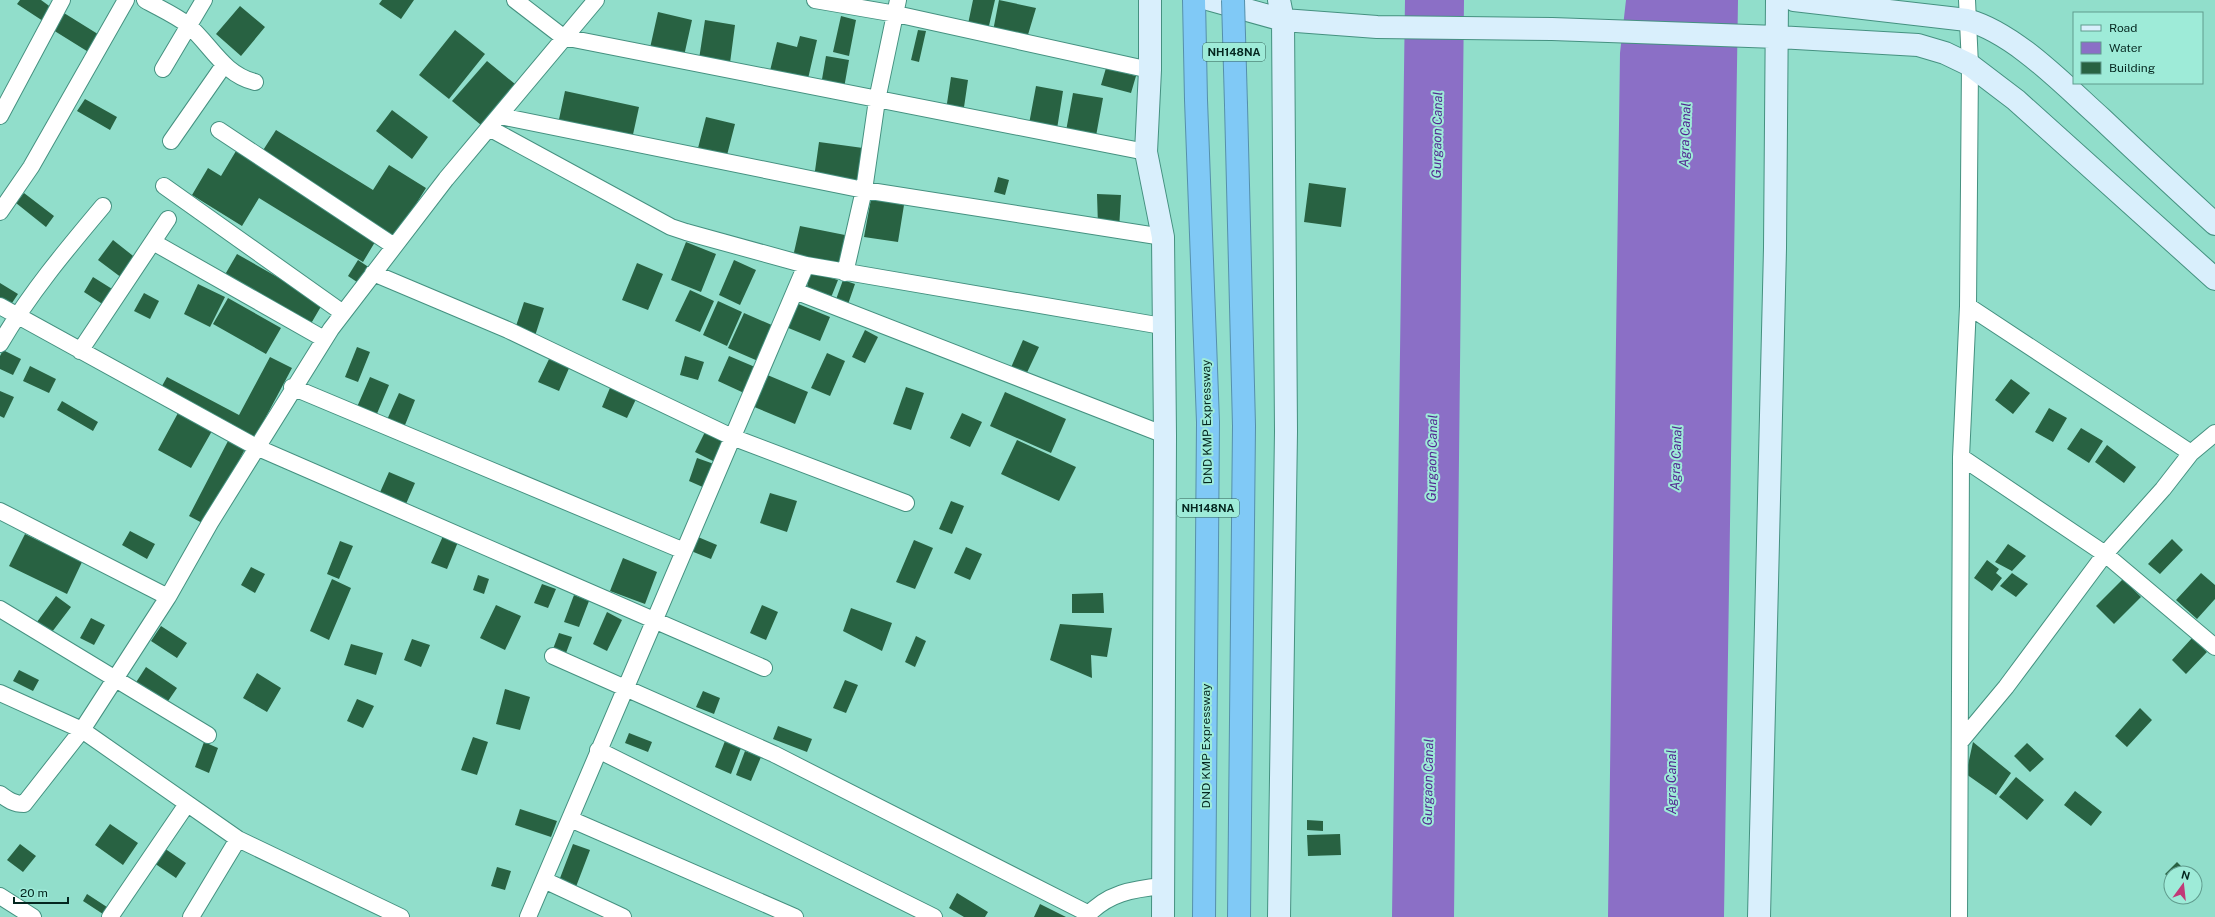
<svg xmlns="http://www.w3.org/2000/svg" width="2215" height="917" viewBox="0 0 2215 917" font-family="'Public Sans',sans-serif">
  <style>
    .water { fill: #8b6fc6 }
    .building { fill: #286242 }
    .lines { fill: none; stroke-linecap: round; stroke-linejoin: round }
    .street-casing { stroke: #459180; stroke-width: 18 }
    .secondary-casing { stroke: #459180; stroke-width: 24 }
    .highway-casing { stroke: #5590ab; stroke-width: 24 }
    .street { stroke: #fff; stroke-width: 16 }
    .secondary { stroke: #d9effc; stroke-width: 22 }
    .highway { stroke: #80c9f6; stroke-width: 22 }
    .highway-bridge-casing { stroke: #5590ab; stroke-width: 24; stroke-linecap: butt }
    .highway-bridge { stroke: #80c9f6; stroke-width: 22 }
    .labels { text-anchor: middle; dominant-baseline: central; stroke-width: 4; stroke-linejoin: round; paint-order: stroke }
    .shield { fill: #9eebd8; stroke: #326156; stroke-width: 1 }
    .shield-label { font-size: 11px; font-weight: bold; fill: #04261f }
    .street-label { font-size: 12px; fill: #04261f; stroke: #9eebd8 }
    .water-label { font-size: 13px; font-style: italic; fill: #522890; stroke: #9eebd8 }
  </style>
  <rect width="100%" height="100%" fill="#91decb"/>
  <path class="water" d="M1405 0H1464L1454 917H1392Z
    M1626 0H1738L1724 917H1608L1620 53Z"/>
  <path class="building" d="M20 0H41L52 8 43 21 17 4Z
    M382 0H414L401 19 379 4Z
    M973 0H995L988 30 968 24Z
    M999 0 1036 8 1027 38 993 31Z
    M240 6 265 27 241 56 216 34Z
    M658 12 692 20 684 56 650 48Z
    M64 13 101 36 90 53 53 30Z
    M841 16 856 20 849 56 833 52Z
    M705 20 735 25 730 63 699 59Z
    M455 30 485 54 449 99 419 75Z
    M918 30 926 31 919 62 911 60Z
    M800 36 817 40 807 83 769 75 777 42 797 47Z
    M826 56 849 60 844 88 821 85Z
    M487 61 515 84 481 125 452 101Z
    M1106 68 1136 76 1131 93 1101 85Z
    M951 77 968 80 963 114 946 110Z
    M1036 86 1063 91 1057 129 1029 124Z
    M565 91 639 107 632 139 558 124Z
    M1073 93 1103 98 1096 136 1066 131Z
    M85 99 117 117 110 130 77 111Z
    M392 110 428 137 412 159 376 131Z
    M706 117 735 124 726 159 697 152Z
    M276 130 373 190 389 165 426 188 395 238 260 155Z
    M819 142 863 148 858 183 814 178Z
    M236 151 378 237 363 262 259 198 242 226 192 195 208 168 221 176Z
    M998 177 1009 180 1005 195 994 192Z
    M1309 183 1346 188 1341 227 1304 222Z
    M24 193 54 216 46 227 16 203Z
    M1097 194 1121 195 1119 230 1098 226Z
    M871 199 904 205 898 242 864 237Z
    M800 226 845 235 838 270 792 261Z
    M113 240 137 259 122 278 98 260Z
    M686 242 716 254 701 292 671 280Z
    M237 254 323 303 309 327 223 278Z
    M358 260 373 270 363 286 348 276Z
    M734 260 756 270 740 305 719 295Z
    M637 263 663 274 648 310 622 300Z
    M810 272 838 280 830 300 806 292Z
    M93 277 117 292 107 307 84 292Z
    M843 280 855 284 846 310 834 305Z
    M0 283 18 294 10 306 0 300Z
    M198 284 225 297 210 327 184 314Z
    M690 290 714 301 700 332 675 321Z
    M144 293 159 301 150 319 134 311Z
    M228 298 281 328 266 354 213 324Z
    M718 301 742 312 727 346 703 335Z
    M524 302 544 308 534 339 514 332Z
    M796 303 830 317 820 341 786 327Z
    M744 313 774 326 758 361 728 348Z
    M865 330 878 337 865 363 852 357Z
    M1023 340 1039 347 1024 379 1009 372Z
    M357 347 370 352 358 382 345 377Z
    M3 350 21 359 13 375 0 369V356Z
    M827 353 845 361 830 396 811 388Z
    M685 356 704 362 698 380 680 375Z
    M729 356 755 367 744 393 718 381Z
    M270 357 292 368 252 443 158 393 167 377 239 415Z
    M550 357 570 366 559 391 538 382Z
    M30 366 56 379 49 393 23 381Z
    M765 374 808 392 795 424 752 406Z
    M370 377 389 385 376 416 357 407Z
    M2011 379 2030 393 2013 414 1995 400Z
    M612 383 638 395 627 418 602 407Z
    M906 387 924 393 911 430 893 424Z
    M0 391 14 397 4 418 0 416Z
    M1005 392 1066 419 1051 453 990 426Z
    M399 393 415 400 403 430 386 422Z
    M62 401 98 422 93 431 57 410Z
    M2049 408 2067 418 2053 442 2035 432Z
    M178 413 212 431 191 468 158 450Z
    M962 413 982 422 970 447 950 438Z
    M707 428 727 438 715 462 695 452Z
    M2081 428 2103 441 2089 463 2067 449Z
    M1017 440 1076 467 1059 501 1001 474Z
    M228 441 245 449 206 525 189 516Z
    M2107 445 2136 467 2124 483 2095 462Z
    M697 458 714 464 705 488 689 481Z
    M389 472 415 483 403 511 377 499Z
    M770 493 797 501 787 532 760 523Z
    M951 501 964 506 952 534 939 529Z
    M130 531 155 544 147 559 122 545Z
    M25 534 82 562 67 594 9 566Z
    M443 536 458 542 447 569 431 563Z
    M698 537 717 545 711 559 691 551Z
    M2172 539 2183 550 2160 574 2148 564Z
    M914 540 933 548 915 589 896 582Z
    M340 541 353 546 339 579 327 574Z
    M2008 544 2026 556 2012 571 1995 562Z
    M966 547 982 554 970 580 954 573Z
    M623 558 657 572 645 604 610 591Z
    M1987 560 1999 569 1996 573 2002 578 1992 591 1974 578Z
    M251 567 265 574 255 593 241 585Z
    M2012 573 2028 584 2016 597 2000 586Z
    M2201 573 2215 585V599L2197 619 2176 600Z
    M478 575 489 579 484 594 473 590Z
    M332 579 351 588 329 640 310 631Z
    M2123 579 2141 597 2114 624 2096 606Z
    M542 584 556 589 548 608 534 603Z
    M1103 593 1104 613H1072V594Z
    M574 595 589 601 579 627 564 622Z
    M56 596 71 607 52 632 37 622Z
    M496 605 521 616 505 650 480 638Z
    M762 605 778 612 766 640 750 633Z
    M851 608 892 623 882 651 843 631Z
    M607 612 622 620 607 651 593 644Z
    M91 618 105 625 94 645 80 638Z
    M1060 624 1112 628 1107 657 1091 655 1092 678 1050 660Z
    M161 626 187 643 177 658 151 641Z
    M559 633 572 637 566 653 553 649Z
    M916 636 926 641 915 667 905 662Z
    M2192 638 2207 652 2186 674 2172 660Z
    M412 639 430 645 421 667 404 660Z
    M351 644 383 653 376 675 344 665Z
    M146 667 177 688 164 707 133 687Z
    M19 670 39 680 33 691 13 681Z
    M257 673 281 688 267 712 243 698Z
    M845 680 858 685 846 713 833 708Z
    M505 689 530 697 520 730 496 724Z
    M703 691 720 698 714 714 696 707Z
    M357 699 374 706 363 728 347 721Z
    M2140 708 2152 720 2127 747 2115 736Z
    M778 726 812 739 807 752 773 739Z
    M629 733 652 742 648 752 625 743Z
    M473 737 488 742 477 775 461 770Z
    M725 741 741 748 731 774 715 767Z
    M204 742 218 748 209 773 195 767Z
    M1973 742 2011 773 1996 795 1966 774Z
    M2027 743 2044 759 2030 772 2014 756Z
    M745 751 761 757 751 781 736 775Z
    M2016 777 2044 800 2027 820 1999 797Z
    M2075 791 2102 812 2091 826 2064 805Z
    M520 809 557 821 551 837 515 825Z
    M1307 820 1323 821V831L1307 830Z
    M110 824 138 843 123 865 95 845Z
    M1340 834 1341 855 1308 856 1307 835Z
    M20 844 36 856 23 872 7 860Z
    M573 844 590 850 574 892 557 886Z
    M164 848 186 863 176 878 154 863Z
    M2177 862 2188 873H2171V880L2165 874Z
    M497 867 511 871 505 890 491 886Z
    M957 893 988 912 985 917H964L949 908Z
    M87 894 110 909 106 916 83 901Z
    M1040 904 1066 917H1034Z"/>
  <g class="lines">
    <defs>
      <path id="street" d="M145 0C159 8 175 15 188 25 211 45 223 74 255 82
        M515 0 563 37 1146 152
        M815 0 896 14 1150 70
        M163 69 204 0
        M0 116 62 0
        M500 116 864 190 1163 237
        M489 128 671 227 686 232 806 265 1162 326
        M219 130 394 246
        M171 141 224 65
        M164 186 343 313
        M0 212 31 167 126 0
        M153 242 324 339
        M373 273 508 330 732 437 906 503
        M845 273 864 190 877 100 898 0
        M795 291 1165 435
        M0 306 256 447 764 668
        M1968 306 2191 453
        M0 344C29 294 66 250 103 206
        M80 351 168 219
        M292 387 684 551
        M1961 457 2105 554 2215 647
        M0 511 168 597
        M0 609 208 735
        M553 656 774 754 1089 914
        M0 693 82 730 238 839 401 917
        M1961 741 2006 687 2105 554 2163 489 2191 453 2215 433
        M598 750 934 917
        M0 794C8 800 14 804 24 804L82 730 168 597 210 523 331 329 446 179 596 0
        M570 819 795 917
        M544 880 623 917
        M0 896 33 917
        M110 917 187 804
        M191 917 238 839
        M528 917 806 265
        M1086 917C1107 893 1133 889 1163 886
        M1959 917 1961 457 1968 306 1970 65 1967 0"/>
      <path id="secondary" d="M1150 0V70L1146 152 1163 237 1165 435 1163 917
        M1211 0 1283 20 1377 27 1552 29 1777 37 1918 45 1945 53 1970 65 2016 100 2215 279
        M1279 0 1283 20 1286 431 1279 917
        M1794 0 1967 20C2015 33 2064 85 2101 118 2139 154 2177 189 2215 224
        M1759 917 1775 248 1777 0"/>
      <path id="highway" d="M1194 0 1196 100 1208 422 1204 917
        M1236 105 1244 426 1239 917"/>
    </defs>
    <use href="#street" class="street-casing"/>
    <use href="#secondary" class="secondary-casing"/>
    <use href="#highway" class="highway-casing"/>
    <use href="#street" class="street"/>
    <use href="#secondary" class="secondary"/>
    <use href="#highway" class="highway"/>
    <defs>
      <path id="highway-bridge" d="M1233 0 1236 105"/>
    </defs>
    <use href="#highway-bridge" class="highway-bridge-casing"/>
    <use href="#highway-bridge" class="highway-bridge"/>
  </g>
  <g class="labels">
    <g class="shield">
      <rect x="1203" y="43" width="62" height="18" rx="3"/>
      <rect x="1177" y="499" width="62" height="18" rx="3"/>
    </g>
    <g class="shield-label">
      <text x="1234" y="52">NH148NA</text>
      <text x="1208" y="508">NH148NA</text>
    </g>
    <g class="street-label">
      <text transform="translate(1207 422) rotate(-91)">DND KMP Expressway</text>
      <text transform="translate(1206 746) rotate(-90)">DND KMP Expressway</text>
    </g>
    <g class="water-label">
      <text transform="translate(1437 135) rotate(-89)">Gurgaon Canal</text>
      <text transform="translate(1685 135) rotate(-88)">Agra Canal</text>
      <text transform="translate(1432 458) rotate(-89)">Gurgaon Canal</text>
      <text transform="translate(1676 458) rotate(-88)">Agra Canal</text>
      <text transform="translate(1428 782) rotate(-89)">Gurgaon Canal</text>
      <text transform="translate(1671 782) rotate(-90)">Agra Canal</text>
    </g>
  </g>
  <rect x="2073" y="12" width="130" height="72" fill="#9eebd8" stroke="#609c8e"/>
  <rect x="2081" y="25" width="20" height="6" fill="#d9effc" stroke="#609c8e"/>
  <text x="2109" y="32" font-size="12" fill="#04261f">Road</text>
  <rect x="2081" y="42" width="20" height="12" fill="#8b6fc6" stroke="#609c8e"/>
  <text x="2109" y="52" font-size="12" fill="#04261f">Water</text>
  <rect x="2081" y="62" width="20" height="12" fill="#286242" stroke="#609c8e"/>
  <text x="2109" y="72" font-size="12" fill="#04261f">Building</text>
  <g transform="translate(2183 885) rotate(15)"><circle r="19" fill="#9eebd8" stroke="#609c8e"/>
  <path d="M0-3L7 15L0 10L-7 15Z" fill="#c13977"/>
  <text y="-6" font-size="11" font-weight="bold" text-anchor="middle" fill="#04261f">N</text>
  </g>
  <path d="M14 897v6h54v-6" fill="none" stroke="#04261f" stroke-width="2"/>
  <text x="20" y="897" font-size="12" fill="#04261f" stroke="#9eebd8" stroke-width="3" paint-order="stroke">20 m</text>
</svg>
